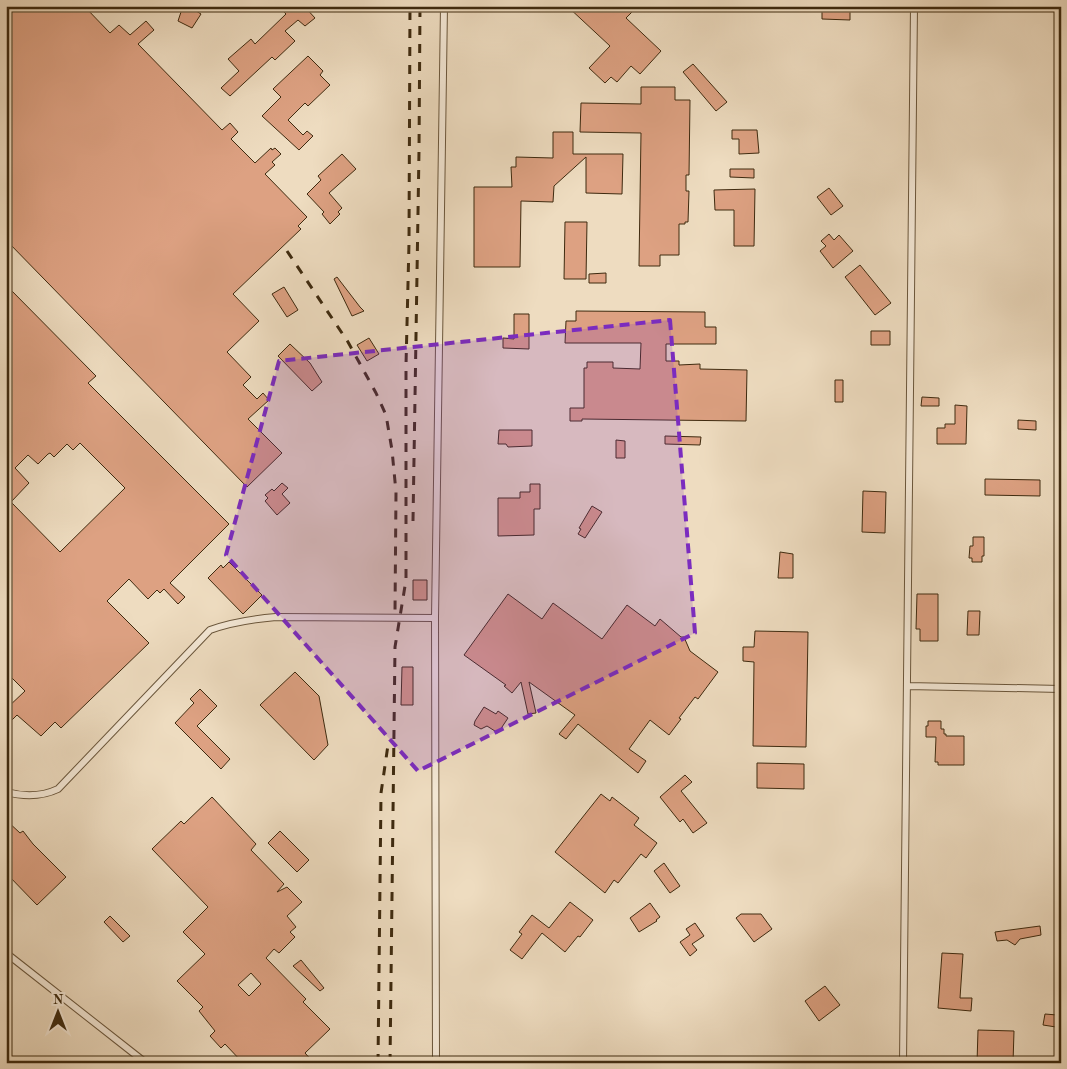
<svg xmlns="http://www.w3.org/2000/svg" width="1067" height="1069" viewBox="0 0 1067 1069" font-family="'Old Standard TT',serif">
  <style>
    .building { fill: #dda182; stroke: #3e2a0f; fill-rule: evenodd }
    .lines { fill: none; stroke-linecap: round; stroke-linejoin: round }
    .lane-casing { stroke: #6a563b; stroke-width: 8 }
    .lane { stroke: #f4e8d6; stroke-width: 6 }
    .rail { stroke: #3e2a0f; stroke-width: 3; stroke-dasharray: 9 9; stroke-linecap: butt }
    .marked { fill: #7b2cbf; fill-opacity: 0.2; stroke: #7b2cbf; stroke-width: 4; stroke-dasharray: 10 6; stroke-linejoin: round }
  </style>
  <rect width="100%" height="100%" fill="#eedcc0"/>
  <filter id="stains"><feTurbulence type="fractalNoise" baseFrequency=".004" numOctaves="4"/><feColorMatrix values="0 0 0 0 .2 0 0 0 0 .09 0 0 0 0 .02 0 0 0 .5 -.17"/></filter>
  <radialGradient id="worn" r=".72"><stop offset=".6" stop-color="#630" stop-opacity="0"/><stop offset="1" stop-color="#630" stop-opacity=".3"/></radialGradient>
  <path class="building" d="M6 6H84L110 33 119 25 130 35 146 21 154 30 138 44 222 130 230 123 238 132 231 139 255 163 271 148 272 150 275 148 281 154 272 162 275 165 265 174 307 217 298 226 301 229 233 294 259 321 227 352 251 377 243 385 257 399 263 393 269 400 248 419 282 453 247 487 6 240Z
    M183 6H194L193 9 201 14 192 28 178 21Z
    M290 6H304L315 18 305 26 298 20 285 31 295 41 275 60 272 57 230 96 221 88 239 71 228 59 251 39 255 44 286 14 284 12Z
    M567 6H638L626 18 661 51 640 74 631 66 617 82 611 77 605 83 589 68 610 46Z
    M822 11H850V20L822 19Z
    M308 56 323 71 320 75 330 85 308 106 305 103 288 120 303 135 307 131 313 136 299 150 262 116 281 97 273 89Z
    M693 64 727 102 716 111 683 72Z
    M641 87H675V100H690L689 175H686V191H689L688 222H685V224H679V255H660V266H639L641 133 580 132 581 103 641 104Z
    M732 130H757L759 153 739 154V139H732Z
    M553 132H573V154H623L622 194 586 193V157L554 186 553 202 521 201 520 267H474V187H512L511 167H516V157L553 158Z
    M342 154 356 169 329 193 342 208 338 212 340 214 330 224 322 214 324 212 307 194 321 180 318 176Z
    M730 169H754V178L730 177Z
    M829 188 843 206 831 215 817 197Z
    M755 189 754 246H734V210H715L714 190Z
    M565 222H587L586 279H564Z
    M829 234 834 240 839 235 853 251 833 268 820 251 826 246 821 241Z
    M860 265 891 303 875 315 845 277Z
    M606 273V283H589V274Z
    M337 277 360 307 364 311 352 316 334 279Z
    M6 285 96 376 88 383 229 524 170 583 185 597 178 604 164 589 160 593 157 590 148 599 129 579 107 601 149 643 61 728 55 722 41 736 17 715 6 726V709L25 691 12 678 6 684ZM80 443 125 488 60 552 11 502 29 483 15 468 28 455 38 464 48 454 50 453 54 457 67 444 73 450Z
    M284 287 298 310 287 317 272 294Z
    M576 311 705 312V327H716V344H666V361H679V365L700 364V369L747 370 746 421 582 419V421H570V408H584V368H587V362H613V368L640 369 641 343H565L566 321H576Z
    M514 314H529V349L503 348V338L514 339Z
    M871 331H890V345H871Z
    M369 338 379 354 367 361 357 345Z
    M290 344 310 363 322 382 312 391 278 356Z
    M835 380H843V402H835Z
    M922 397 939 398V406H921Z
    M955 405 967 406 966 444H937V428H945V424H955Z
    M1018 420 1036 421V430L1018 429Z
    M499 430H532V446L508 447 506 444H498Z
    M665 436 701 437 700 445 665 444Z
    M616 440 625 441V458H616Z
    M985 479 1040 480V496L985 495Z
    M282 483 288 488 282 494 290 503 277 515 265 501 268 498 265 495 272 489 274 491Z
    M530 484H540V509H534V535L498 536V498H520V492H530Z
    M863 491 886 492 885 533 862 532Z
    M592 506 602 512 585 538 578 534 581 529 579 528Z
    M973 537H984V556H982V562H972V558H969L970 546H973Z
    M780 552 793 554V578H778Z
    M229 562 262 595 243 614 208 578 221 565 223 568Z
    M413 580H427V600H413Z
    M508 594 542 619 553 603 602 639 627 605 655 626 660 619 681 637H684L690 651 718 672 698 699 695 697 679 718 681 719 669 735 650 720 629 749 646 761 638 773 578 724 566 739 559 734 575 715 529 682 536 713 528 714 521 682 512 693 504 686 506 685 464 655Z
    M917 594H938V641H920V629H916Z
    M968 611H980L979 635H967Z
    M755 631 808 632 806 747 753 746 754 662 743 661V647H754Z
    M402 667H413V705H401Z
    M295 672 319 696 328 745 314 760 260 705Z
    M200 689 217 706 197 726 230 759 221 769 175 723 194 703 190 699Z
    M484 707 496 714 498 711 508 718 498 733 487 726 481 729 474 725 475 721Z
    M928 721H941V729H944V734H946V736H964V765H938V762H935L936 737H926V726H928Z
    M757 763 804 764V789L757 788Z
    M685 775 692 782 681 791 707 823 693 833 683 819 680 822 660 797Z
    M601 794 610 801 612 797 639 818 634 825 657 843 646 858 641 854 618 883 614 880 605 893 555 852Z
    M212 797 256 844 251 850 284 884 277 892 287 887 302 902 287 916 296 927 290 932 295 937 279 953 274 949 266 958 306 999 303 1002 330 1029 305 1053 314 1063H243L225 1044 221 1048 210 1036 215 1031 199 1011 203 1007 177 981 205 954 183 932 208 907 152 849 181 821 184 824ZM251 973 261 984 249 996 238 985Z
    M6 820 20 833 23 831 33 844 66 877 37 905 6 873V848L12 843 6 836Z
    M280 831 309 860 297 872 268 843Z
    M664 863 680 886 670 893 654 871Z
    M570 902 593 920 580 937 578 936 565 952 542 933 522 959 510 950 522 934 519 932 532 915 549 928Z
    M650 903 660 917 656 920 657 921 639 932 630 918Z
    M741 914H761L772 929 754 942 736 918Z
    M110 916 130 936 123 942 104 922Z
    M695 923 704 936 692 944 697 950 690 956 680 942 690 935 686 929Z
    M1040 926 1041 935 1020 939 1015 945 1007 940 997 941 995 932Z
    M942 953 963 954 960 998H972L971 1011 938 1008Z
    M301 960 324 988 320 991 293 966Z
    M825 986 840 1005 819 1021 805 1001Z
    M1045 1014 1057 1015 1056 1027 1043 1025Z
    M978 1030 1014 1031 1013 1063H977Z"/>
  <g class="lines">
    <defs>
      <path id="lane" d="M907 686 1061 689
        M6 792C25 797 41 797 58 789L210 630C232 622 253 619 276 617L435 618
        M6 953 146 1063
        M436 1063 435 618 444 6
        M903 1063 914 6"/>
    </defs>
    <use href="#lane" class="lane-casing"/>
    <use href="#lane" class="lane"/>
    <path class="rail" d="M287 251 348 342 376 393 386 415 392 450 396 492 395 612
      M413 521 419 151 420 6
      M378 1063 381 793 388 745
      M390 1063 395 647 406 580V365L409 243 410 6"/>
  </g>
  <path class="marked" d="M670 320 695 633 418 771 226 555 279 361Z"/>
  <rect width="1067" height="1069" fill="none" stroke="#eedcc0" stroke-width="25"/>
  <rect x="8" y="8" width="1052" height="1054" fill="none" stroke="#3e2a0f" stroke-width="2.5"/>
  <rect x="12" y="12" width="1042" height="1044" fill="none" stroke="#3e2a0f"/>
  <g transform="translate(58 1012)" stroke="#f4e8d6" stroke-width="4" paint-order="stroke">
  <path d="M0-4L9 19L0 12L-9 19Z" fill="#3e2a0f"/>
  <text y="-8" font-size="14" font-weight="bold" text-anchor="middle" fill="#3e2a0f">N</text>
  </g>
  <rect width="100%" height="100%" filter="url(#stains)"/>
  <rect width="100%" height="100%" fill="url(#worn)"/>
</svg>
